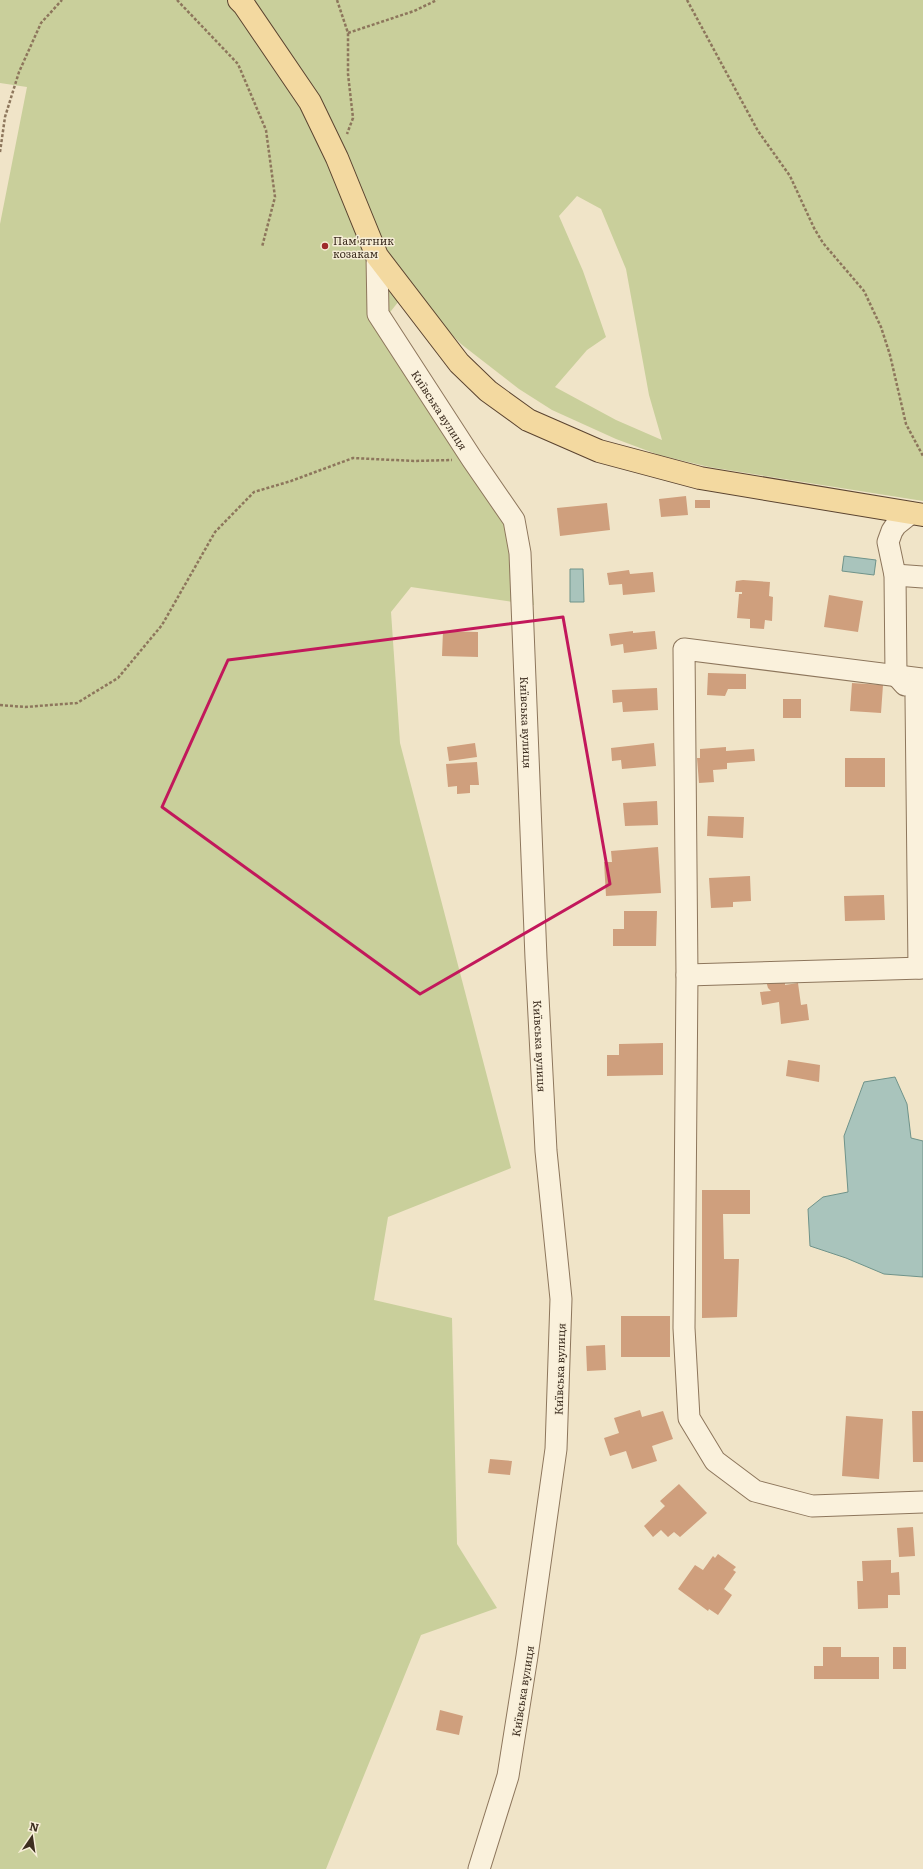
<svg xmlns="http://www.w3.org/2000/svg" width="923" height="1869" viewBox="0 0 923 1869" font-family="Literata,serif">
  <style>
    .green { fill: #c9cf9b; fill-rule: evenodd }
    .water { fill: #a9c4bc; stroke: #6f938a }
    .building { fill: #cf9f7d }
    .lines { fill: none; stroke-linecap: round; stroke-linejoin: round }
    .minor-casing { stroke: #8d765c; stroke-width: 23 }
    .major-casing { stroke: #5b4430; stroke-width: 24 }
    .path { stroke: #8d765c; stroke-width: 2.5; stroke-dasharray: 3 2; stroke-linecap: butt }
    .minor { stroke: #faf1dc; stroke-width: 21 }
    .major { stroke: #f3d9a0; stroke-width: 22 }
    .marked { fill: none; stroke: #c2185b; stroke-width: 3; stroke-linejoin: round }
    .poi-dot { fill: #9e2a2b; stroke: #f7eed8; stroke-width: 1.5 }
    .labels { text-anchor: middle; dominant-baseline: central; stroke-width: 3; stroke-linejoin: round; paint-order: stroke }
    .poi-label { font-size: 11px; fill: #3d2e20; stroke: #f7eed8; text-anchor: start }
    .street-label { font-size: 11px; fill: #3d2e20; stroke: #f7eed8 }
  </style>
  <rect width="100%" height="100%" fill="#f0e4c8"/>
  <path class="green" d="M0 0H923V501L709 467 659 455 616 439 552 410 519 389 461 344 428 310 406 292 380 325 529 543 534 605 411 587 391 612 400 743 511 1168 388 1217 374 1300 452 1318 457 1544 497 1608 421 1635 326 1869H0V224L27 87 0 83ZM577 196 601 209 626 269 649 395 662 440 616 420 555 387 587 350 606 337 583 271 559 216Z"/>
  <path class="water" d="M844 556 876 560 874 575 842 571Z
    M570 569H583L584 602H570Z
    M895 1077 907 1104 911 1138 923 1141V1277L884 1274 846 1258 810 1246 808 1209 823 1197 848 1192 844 1136 864 1082Z"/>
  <path class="building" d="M686 496 688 515 661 517 659 499Z
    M695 500H710V508H695Z
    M607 503 610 530 560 536 557 508Z
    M629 570 630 574 653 572 655 592 623 595 622 584 609 585 607 573Z
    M743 580 770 582 769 596 773 597 772 621 765 620 764 629 750 628V619L737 618 739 594H742V592H735L736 581Z
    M829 595 863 601 858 632 824 627Z
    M443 631 478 632V657L442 656Z
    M633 631V633L655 631 657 649 624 653 623 644 611 646 609 634Z
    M708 673 746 674V689H728L725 696 707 695Z
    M852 683 883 685 881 713 850 711Z
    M657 688 658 710 623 712 622 702 613 703 612 690Z
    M783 699H801V718H783Z
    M475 743 477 757 449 761 447 747Z
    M654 743 656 766 622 769 621 760 612 761 611 748Z
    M726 747V751L754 749 755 761 727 763V769L713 770 714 782 699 783 697 758H700V749Z
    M845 758H885V787H845Z
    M477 762 479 785H470V793L457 794V786L448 787 446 764Z
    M657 801 658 825 625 826 623 803Z
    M708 816 744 817 743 838 707 836Z
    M658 847 661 893 606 896 604 862H612L611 851Z
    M750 876 751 901 733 902V907L711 908 709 878Z
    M884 895 885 920 845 921 844 896Z
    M624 911H657L656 946H613V929H624Z
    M785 980V985L798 983 801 1005 807 1004 809 1020 781 1024 779 1002 762 1005 760 992 771 991 768 988 766 981Z
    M663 1043V1075L607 1076V1055H619V1044Z
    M788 1060 820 1065 819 1082 786 1076Z
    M702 1190H750V1214H723L724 1259H739L737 1317 702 1318Z
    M621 1316H670V1357H621Z
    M605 1345 606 1370 587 1371 586 1346Z
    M640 1410 642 1417 663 1411 673 1439 652 1446 657 1461 632 1469 626 1451 610 1456 604 1438 619 1433 614 1418Z
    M912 1411H923V1462H913Z
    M846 1416 883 1419 879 1479 842 1476Z
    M490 1459 512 1461 510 1475 488 1473Z
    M679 1484 707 1513 680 1537 674 1532 668 1537 661 1530 653 1537 644 1526 665 1506 660 1501Z
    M913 1527 915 1556 899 1557 897 1528Z
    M718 1554 736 1567 733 1570 736 1572 724 1589 732 1595 718 1615 709 1609 708 1611 678 1589 695 1565 703 1570 713 1556 715 1558Z
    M891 1560V1573L899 1572 900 1595H888V1608L858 1609 857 1581H863L862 1561Z
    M823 1647H841V1657H879V1679H814V1666H823Z
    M893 1647H906V1669H893Z
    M440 1710 463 1716 459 1735 436 1730Z"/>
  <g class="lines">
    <defs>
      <g id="minor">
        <path id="s1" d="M377 256 378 314 472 459 514 520 520 553 536 958 546 1151 561 1299 556 1449 527 1656 508 1776 479 1869"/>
        <path d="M895 575 923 577"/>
        <path d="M923 679 684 649 687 975 684 1328 689 1418 715 1461 755 1491 812 1506 923 1502"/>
        <path d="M905 685 896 675 895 575 888 542 892 531 896 525 911 513"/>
        <path d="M919 968 916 697 923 680"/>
        <path d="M687 975 923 968"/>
      </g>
      <path id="major" d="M239 0 244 5 310 102 337 158 377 256 459 363 488 391 528 420 599 451 700 478 923 515"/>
    </defs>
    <use href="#minor" class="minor-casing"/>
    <use href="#major" class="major-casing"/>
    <path class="path" d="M177 0 238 64 266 130 275 197 262 247
      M337 0 348 33V74L353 118 347 134
      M687 0 758 131 790 176 814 228 823 243 864 291 881 327 890 355 906 424 923 456
      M348 33 414 11 437 0
      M0 152 5 117 19 72 41 23 62 0
      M0 705 25 707 77 703 118 678 162 625 215 532 254 492 291 481 353 458 414 461 452 460"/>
    <use href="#minor" class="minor"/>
    <use href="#major" class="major"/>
  </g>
  <path class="marked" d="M563 617 610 884 420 994 162 807 228 660Z"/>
  <circle class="poi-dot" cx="325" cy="246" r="4"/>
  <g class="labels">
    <g class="poi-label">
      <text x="333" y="240">Пам'ятник<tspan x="333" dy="13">козакам</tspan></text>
    </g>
    <g class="street-label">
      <text stroke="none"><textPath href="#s1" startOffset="172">Київська вулиця</textPath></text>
      <text stroke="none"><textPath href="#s1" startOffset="508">Київська вулиця</textPath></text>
      <text stroke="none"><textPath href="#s1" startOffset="832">Київська вулиця</textPath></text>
      <text transform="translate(559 1369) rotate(-88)">Київська вулиця</text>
      <text transform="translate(522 1691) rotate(-81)">Київська вулиця</text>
    </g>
  </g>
  <g transform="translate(32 1837) rotate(13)" stroke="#f7eed8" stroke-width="3" paint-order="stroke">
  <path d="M0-3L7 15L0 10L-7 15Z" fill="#3d2e20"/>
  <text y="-6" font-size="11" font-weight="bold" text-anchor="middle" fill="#3d2e20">N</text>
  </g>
</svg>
